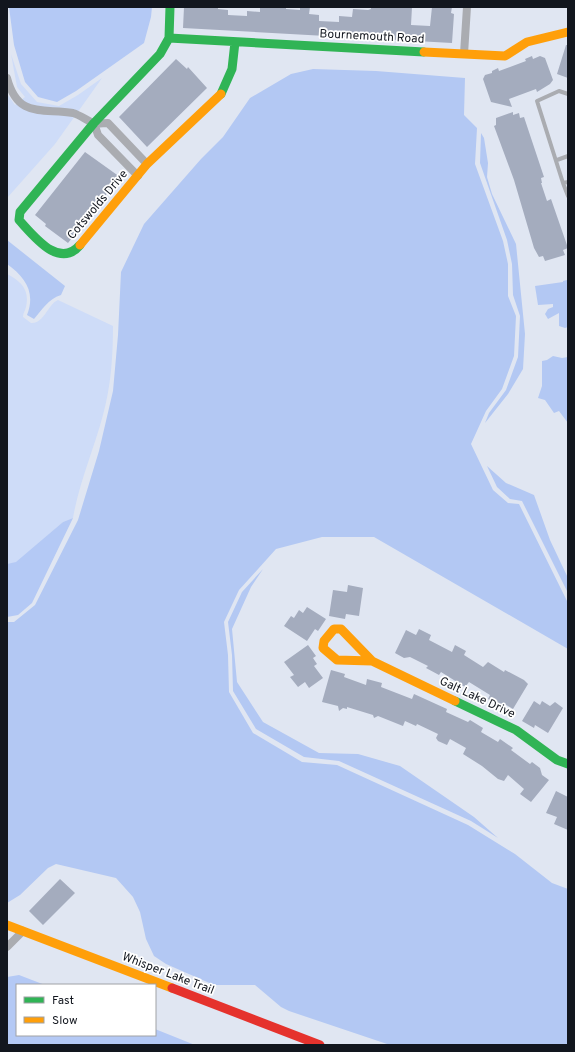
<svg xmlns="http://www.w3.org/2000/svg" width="575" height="1052" viewBox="0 0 575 1052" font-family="Overpass,sans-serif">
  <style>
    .green { fill: #cedcf8 }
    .forest { fill: #b4c9f5 }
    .water { fill: #b3c8f3 }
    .building { fill: #a4acbe }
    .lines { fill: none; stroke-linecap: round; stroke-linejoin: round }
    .lane { stroke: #aaacb1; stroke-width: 4 }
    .street { stroke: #aaacb1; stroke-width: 8 }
    .fast { stroke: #30b455; stroke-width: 9 }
    .slow { stroke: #ff9f0a; stroke-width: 9 }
    .jam { stroke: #e5322d; stroke-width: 9 }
    .labels { text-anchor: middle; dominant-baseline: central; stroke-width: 3.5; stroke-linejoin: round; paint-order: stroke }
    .street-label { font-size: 12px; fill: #12161e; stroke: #fff }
  </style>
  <rect width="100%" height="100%" fill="#e0e6f2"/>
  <path class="green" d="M11 54 21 84 37 102 59 106 78 95 102 78 55 144 7 198V94L15 105 25 97 17 87Z
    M7 274C21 281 30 290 26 307 25 311 23 313 23 317L31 323C44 324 48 304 58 300L113 326C113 356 111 386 103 415 94 449 79 483 73 518L63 522 16 563 7 564Z"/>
  <path class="forest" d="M9 7H152L151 17 144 43 76 91 57 102 38 97 25 82 14 45Z
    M73 518 32 603 18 615 7 617V564L16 562 63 522Z
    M19 975 45 985H17V1035H155V1029L195 1045H7V977Z"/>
  <path class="water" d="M313 69 376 71 465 78 464 115 477 128 475 164 503 241 508 264V296L516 316 514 356 502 389 486 411 471 444 493 490 508 503 519 504 568 603V649L374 537H322L276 549 239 590 224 622 228 655 229 692 253 733 302 762 337 765 468 825 515 854 552 883 568 889V1045H390L289 1011 281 1007 255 985H214L166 964 154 956 146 939 140 912 133 897 116 878 56 864 48 868 20 895 7 903V622H14L35 605 78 520 99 451 113 391 118 335 121 272 144 224 201 159 223 137 250 98 291 74Z
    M481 133 484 138 488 163 487 177 492 194 516 244 525 334 523 369 508 394 485 423 489 413 506 390 518 357 520 316 513 295 512 264 507 240 480 163Z
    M7 240 65 286 61 295C48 299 42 310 34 319L27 315C36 292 25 277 7 264Z
    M567 280 568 327 565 328 559 326V313L548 319 545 314 548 309 553 307V304L538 305 535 286 563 282V281Z
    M553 356 562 358 568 357V423L559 411 554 413 545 400 538 398 542 386V361L547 360Z
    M487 466 506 483 534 495 550 540 568 578V593L522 501 510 499 497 487Z
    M263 569 251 587 232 629 237 682 263 722 319 753 358 754 400 766 474 817 498 838 471 821 339 761 304 757 256 729 233 691 232 655 228 622 242 592Z"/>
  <path class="building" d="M184 7H218V9L228 10V15L247 16V11L260 12V7H286V9L300 10V7H310L309 14 319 15V21L339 22V16L352 17 353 9 368 10 371 9V7H412L411 25 430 26 432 7H452L451 13 454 14 452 43 183 28Z
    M566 45H568V78L557 74Z
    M532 56 533 59 540 56 545 58 553 80 550 84 537 92 536 89 509 99 512 107 491 102 483 79 485 75 492 73V71L498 68 499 71 526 61 525 59Z
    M176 59 187 69 188 67 207 88 147 147 119 117Z
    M513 112V115L519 113 520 118 524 117 544 177 541 178 542 183H541L547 201 551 199 568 248 563 250 565 255 545 261 543 256 539 257 534 248 514 180 494 126 496 125V118Z
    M85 152 120 177 68 243 45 226 46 224 35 215Z
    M348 585 363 588 359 616 346 614 345 619 329 616 333 590 347 592Z
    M307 607 326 619 318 631 315 629 307 641 284 626 291 616 294 618 299 610 303 613Z
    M419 629 431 635 429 640 452 652 455 645 466 651 464 655 483 667 488 662 504 672 505 670 524 680 528 684 513 709 503 703 501 706 488 699 490 695 469 682 465 687 441 672 439 675 426 668 428 666 410 657 404 658 395 653 406 630 416 635Z
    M308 645 316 656 313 658 317 664 314 666 323 678 309 688 305 682 298 687 290 677 294 675 284 662Z
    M331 670 345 674 344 677 366 685 367 679 382 683 381 687 412 699 414 694 447 709 446 712 468 722 470 720 483 728 481 732 498 742 500 739 513 748 511 750 530 764 532 762 540 768 542 775 549 780 531 802 520 794 524 789 508 775 504 781 498 779 482 766 463 754 466 748 450 739 447 745 438 741 436 738 438 734 417 724 416 726 405 721 403 726 378 716 374 718 373 715 347 707V709L343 708 339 711 338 706 322 702Z
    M534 701 540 705 542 701 550 706 555 702 563 708 548 733 535 725 534 728 522 721Z
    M556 791 568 797V830L554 824 557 817 546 813Z
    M60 879 75 893 43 925 29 911Z"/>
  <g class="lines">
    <path class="lane" d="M568 94 559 91 537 101 563 183 568 182
      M557 160 568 156
      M563 183 568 196"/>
    <path class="street" d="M464 54 467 7
      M7 78C18 119 42 108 73 113 80 115 86 120 93 123 97 124 103 123 108 123L147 164
      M94 123 98 135 138 176
      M7 947 23 931"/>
    <path class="fast" d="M169 38 424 52
      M221 94 232 69 235 42
      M80 245C59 270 33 235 19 220L20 212 94 123 160 54 169 38 170 7
      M455 701 516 730 557 760 568 764"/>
    <path class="slow" d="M424 52 505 56 527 42 568 32
      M80 245 147 164 221 94
      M372 661 337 660 323 648 324 641 334 629H341L372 661 455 701
      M7 925 172 988"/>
    <path class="jam" d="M172 988 320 1045"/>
  </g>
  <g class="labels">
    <g class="street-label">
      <text transform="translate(372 37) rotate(3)">Bournemouth Road</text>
      <text transform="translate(98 205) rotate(-50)">Cotswolds Drive</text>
      <text transform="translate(477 698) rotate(25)">Galt Lake Drive</text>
      <text transform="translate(168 974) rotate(21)">Whisper Lake Trail</text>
    </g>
  </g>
  <rect width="575" height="1052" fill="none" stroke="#12161e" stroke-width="16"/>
  <rect x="16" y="984" width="140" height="52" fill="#ffffff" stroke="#a0a2a5"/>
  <rect x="24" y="997" width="20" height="6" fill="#30b455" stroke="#a0a2a5"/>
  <text x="52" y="1004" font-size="12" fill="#12161e">Fast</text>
  <rect x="24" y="1017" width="20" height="6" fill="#ff9f0a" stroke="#a0a2a5"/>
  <text x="52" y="1024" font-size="12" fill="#12161e">Slow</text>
</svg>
